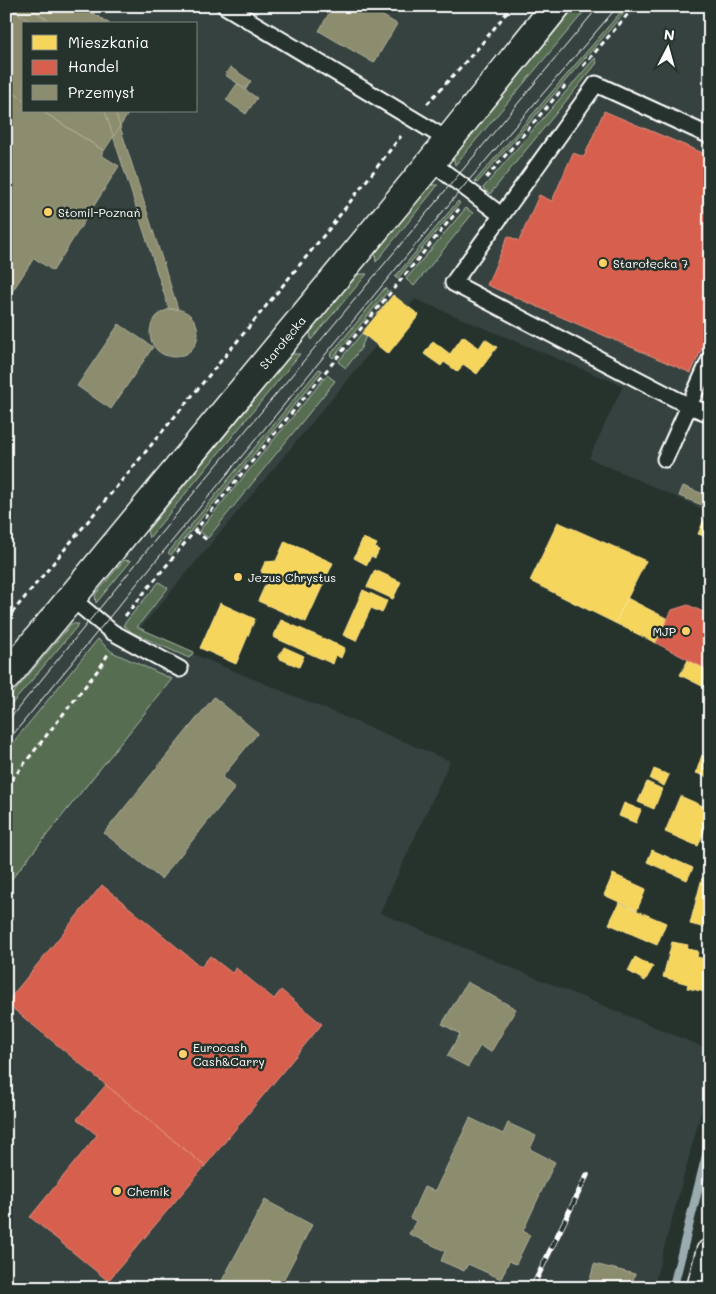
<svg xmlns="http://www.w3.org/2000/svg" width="716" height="1294" viewBox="0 0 716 1294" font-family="Mali,sans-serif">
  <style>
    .built { fill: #344241; fill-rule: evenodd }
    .green { fill: #566d51; stroke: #aab6a8 }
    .homes { fill: #f6d55c; stroke: #f9e28d }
    .shops { fill: #d6604d; stroke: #e29082 }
    .industry { fill: #8c8c6e; stroke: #aeae9a }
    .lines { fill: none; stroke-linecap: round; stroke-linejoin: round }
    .stream { stroke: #9bacb0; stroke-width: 9 }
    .service-casing { stroke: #fff; stroke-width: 19 }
    .minor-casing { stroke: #fff; stroke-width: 31 }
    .tertiary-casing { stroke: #fff; stroke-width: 31 }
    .path { stroke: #fff; stroke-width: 3; stroke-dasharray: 5 4; stroke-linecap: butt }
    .service { stroke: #26332d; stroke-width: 15 }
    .minor { stroke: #26332d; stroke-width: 28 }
    .tertiary { stroke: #26332d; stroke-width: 28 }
    .tram { stroke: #fff; stroke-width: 1 }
    .rail-casing { stroke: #fff; stroke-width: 5.5 }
    .rail { stroke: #26332d; stroke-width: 4; stroke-dasharray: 11; stroke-linecap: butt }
    .poi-dot { fill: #ffd166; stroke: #26332d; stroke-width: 2 }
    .labels { text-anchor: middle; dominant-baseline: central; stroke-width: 5; stroke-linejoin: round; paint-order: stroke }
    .poi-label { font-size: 12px; fill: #fff; stroke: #26332d; text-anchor: start }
    .street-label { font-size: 12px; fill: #fff; stroke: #26332d }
  </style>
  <rect width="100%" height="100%" fill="#26332d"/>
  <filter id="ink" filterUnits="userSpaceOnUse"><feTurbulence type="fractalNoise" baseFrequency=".02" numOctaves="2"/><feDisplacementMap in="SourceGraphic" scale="10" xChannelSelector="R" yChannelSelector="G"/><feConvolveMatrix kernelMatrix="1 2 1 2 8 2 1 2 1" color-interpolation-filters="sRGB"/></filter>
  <g filter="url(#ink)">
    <path class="built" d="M6 6H710V499L705 510 589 458 623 386 415 299 138 631 450 761 380 913 710 1050V1080L653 1288H6ZM24 24H196V111H24Z"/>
    <path class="green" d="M576 6H589L455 165 453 156Z
      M626 6H630L477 183 475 181Z
      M595 58 597 63 490 194 483 188Z
      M430 185H438L376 262 375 253Z
      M458 201 460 203 397 279 395 277Z
      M466 208 473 213 414 286 406 279Z
      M357 274H367L311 340 310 332Z
      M385 288 388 291 333 358 330 355Z
      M362 333 366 336 361 348 346 368 338 362Z
      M292 354H300L149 538 147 531Z
      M319 369 322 371 171 555 168 553Z
      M327 375 335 381 208 538 199 531Z
      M124 560 131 561 96 603 95 595Z
      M159 582 168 588 137 627 194 652 189 658 133 633 123 625Z
      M71 624H79L6 711V702Z
      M98 639 112 652 172 679 6 886V751Z"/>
    <path class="homes" d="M393 295 419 315 388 354 362 333Z
      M463 336 479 348 485 339 497 347 477 374 463 364 458 372 444 362 441 366 424 354 433 341 450 354Z
      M708 511 710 512V538L698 534Z
      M558 522 646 561 615 623 530 581Z
      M363 538 377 544 375 548 379 550 375 558 371 556 367 565 354 558Z
      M285 541 333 563 306 622 258 601 267 581 261 571 265 562 276 561Z
      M375 570 401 582 393 599 367 587Z
      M363 590 387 601 382 613 371 608 356 641 343 635Z
      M627 598 668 619 656 643 615 623Z
      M220 603 255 619 236 664 200 648Z
      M281 620 345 648 341 658 336 655 333 664 273 637Z
      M284 647 304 656 299 667 278 658Z
      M688 660 710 671V690L680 675Z
      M702 755 710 758V778L696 773Z
      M654 769 669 775 664 786 650 779Z
      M647 782 662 789 654 809 638 802Z
      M680 796 710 809V818L698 846 665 832Z
      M624 803 641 810 636 823 619 816Z
      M652 850 693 868 687 880 647 862Z
      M613 874 646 889 637 910 604 895Z
      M702 878 710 880V929L690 924Z
      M619 903 666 923 657 945 609 924Z
      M672 942 688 945 687 949 698 951 697 957 710 960V993L687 988 688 984 663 977Z
      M635 957 653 967 645 981 628 971Z"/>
    <path class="shops" d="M604 111 710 156V330L691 373 487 285 508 236 519 241 539 195 552 201 573 153 584 157Z
      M688 605 710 615V671L656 643 672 610Z
      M102 885 201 967 210 956 232 973 236 968 274 999 281 990 322 1024 205 1166 6 1003Z
      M106 1085 205 1166 108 1281 30 1217 97 1135 77 1119Z"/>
    <path class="industry" d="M6 6H82L110 24H24V100L6 88Z
      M8 6H27L54 24H34Z
      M333 6H366L397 24 374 63 319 31Z
      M230 67 251 81 246 89 225 75Z
      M237 84 257 98 246 114 226 100Z
      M6 88 24 100V111H42L104 151 101 155 119 166 53 271 34 258 6 301Z
      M42 111H130L104 151Z
      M105 111H115L178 309H169Z
      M150 333a24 24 0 1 1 48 0a24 24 0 1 1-48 0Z
      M119 324 153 347 111 409 77 386Z
      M683 486 706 495 702 505 679 496Z
      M214 697 258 733 222 777 235 788 161 879 104 833Z
      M467 982 516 1009 491 1052 480 1046 468 1067 447 1056 460 1034 442 1024Z
      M470 1118 503 1134 508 1123 536 1136 530 1149 555 1162 523 1231 530 1235 516 1264 509 1261 501 1279 468 1264 464 1271 441 1261 445 1251 409 1234 416 1221 410 1218 424 1187 435 1191Z
      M265 1200 312 1225 279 1288H218Z
      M594 1264 635 1274 631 1288H588Z"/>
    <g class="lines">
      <path class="stream" d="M673 1288 710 1141"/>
      <defs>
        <path id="service" d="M225 6 448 140
          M710 136 596 84 453 283 689 406 710 414
          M431 162 501 215
          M665 459 710 359
          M71 598 112 632 180 669"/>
        <path id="minor" d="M701 1288 710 1253"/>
        <g id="tertiary">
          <path id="s1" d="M6 677 431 162 556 6"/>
        </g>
      </defs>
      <use href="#service" class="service-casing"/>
      <use href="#minor" class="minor-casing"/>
      <use href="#tertiary" class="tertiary-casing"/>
      <path class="path" d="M583 66 635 6
        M427 104 479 47 512 6
        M486 178 565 86
        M195 531 207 540
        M125 616 459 209
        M6 620 235 344 329 229 401 136
        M6 787 101 666 108 654"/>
      <use href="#service" class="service"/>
      <use href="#minor" class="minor"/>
      <use href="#tertiary" class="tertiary"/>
      <path class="tram" d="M6 723 197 489 599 6
        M6 743 464 186 618 6"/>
      <defs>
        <path id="rail" d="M532 1288 587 1175"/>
      </defs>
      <use href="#rail" class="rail-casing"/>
      <use href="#rail" class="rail"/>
    </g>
  </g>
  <g class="poi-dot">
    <circle cx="48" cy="212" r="5"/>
    <circle cx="603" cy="263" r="5"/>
    <circle cx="238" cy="577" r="5"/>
    <circle cx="686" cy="631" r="5"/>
    <circle cx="183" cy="1054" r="5"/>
    <circle cx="117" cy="1191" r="5"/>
  </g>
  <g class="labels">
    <g class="poi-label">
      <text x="58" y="212">Stomil-Poznań</text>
      <text x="613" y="263">Starołęcka 7</text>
      <text x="248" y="577">Jezus Chrystus</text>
      <text x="676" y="631" text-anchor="end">MJP</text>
      <text x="193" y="1047">Eurocash<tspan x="193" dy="14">Cash&amp;Carry</tspan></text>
      <text x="127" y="1191">Chemik</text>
    </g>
    <g class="street-label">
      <text stroke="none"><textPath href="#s1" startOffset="434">Starołęcka</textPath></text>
    </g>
  </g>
  <rect width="716" height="1294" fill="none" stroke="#26332d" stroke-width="25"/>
  <rect x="12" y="12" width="691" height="1269" fill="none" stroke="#fff" stroke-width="2" filter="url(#ink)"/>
  <rect x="22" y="22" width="175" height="90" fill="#26332d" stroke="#7d8581"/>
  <rect x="32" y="35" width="25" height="15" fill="#f6d55c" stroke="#7d8581"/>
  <text x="68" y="48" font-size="15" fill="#ffffff">Mieszkania</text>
  <rect x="32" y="60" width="25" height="15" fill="#d6604d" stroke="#7d8581"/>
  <text x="68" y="72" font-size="15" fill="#ffffff">Handel</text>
  <rect x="32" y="85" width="25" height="15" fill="#8c8c6e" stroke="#7d8581"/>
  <text x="68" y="98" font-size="15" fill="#ffffff">Przemysł</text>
  <g transform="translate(668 48) rotate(6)" stroke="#26332d" stroke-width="4" paint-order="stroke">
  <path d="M0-4L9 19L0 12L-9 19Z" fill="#ffffff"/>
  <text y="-8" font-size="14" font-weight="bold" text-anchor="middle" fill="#ffffff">N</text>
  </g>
</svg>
